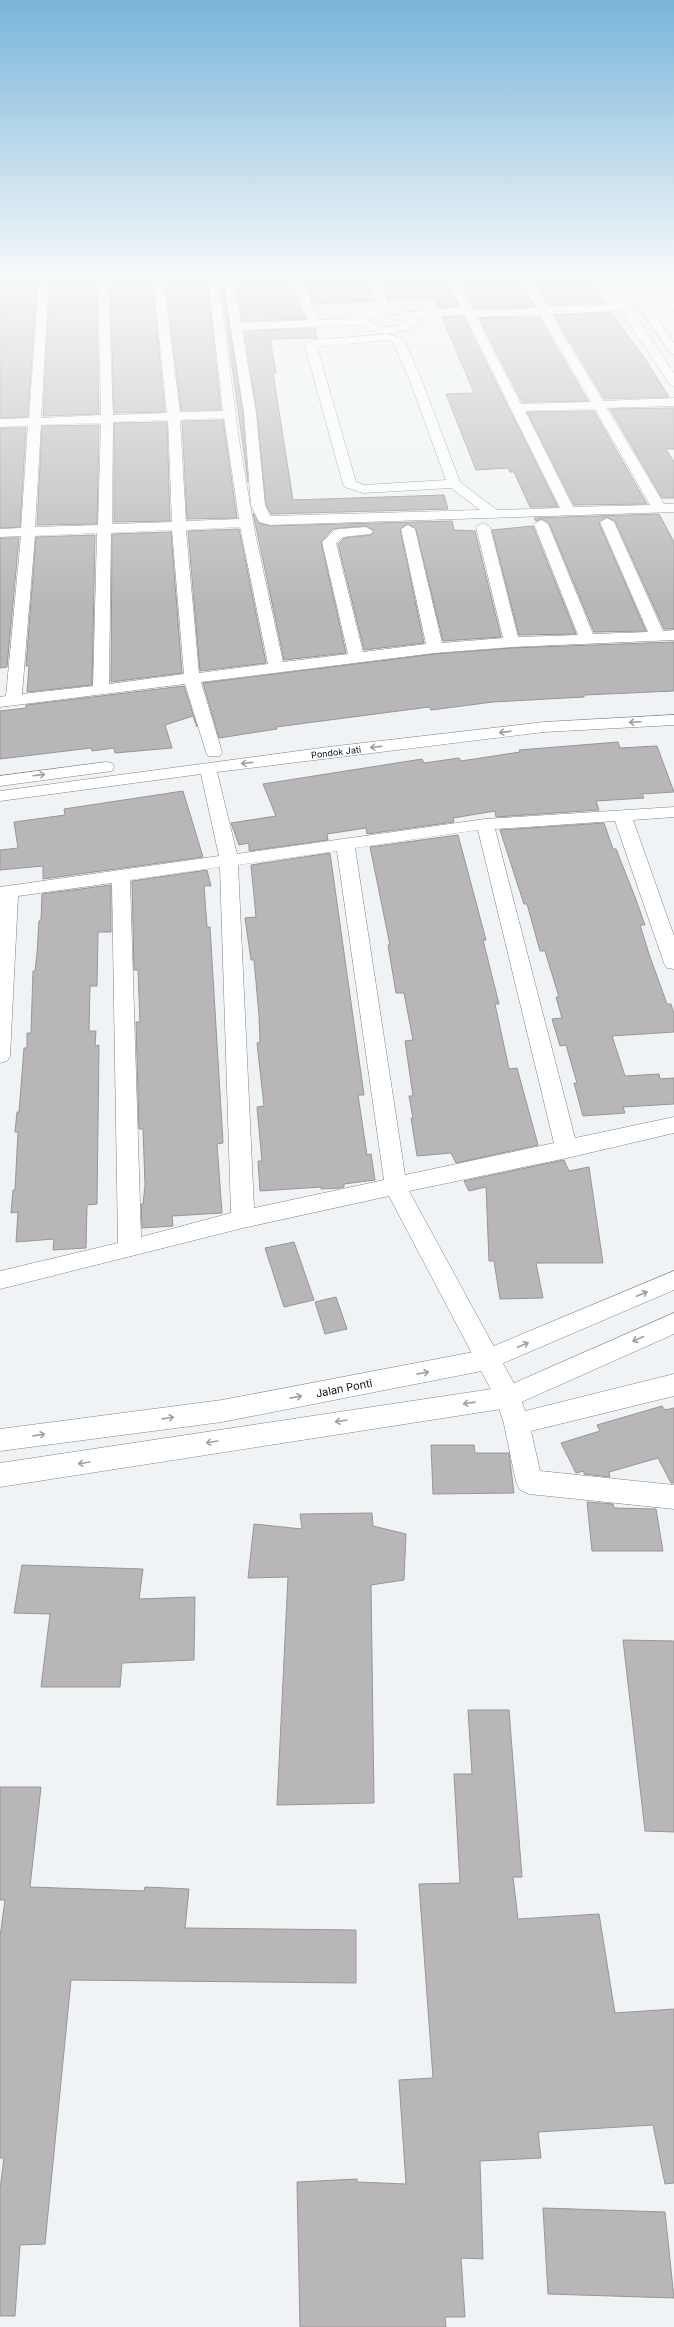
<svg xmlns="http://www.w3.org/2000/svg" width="674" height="2327" viewBox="0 0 674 2327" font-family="Inter,sans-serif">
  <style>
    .building { fill: #b9b6b8; stroke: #989597 }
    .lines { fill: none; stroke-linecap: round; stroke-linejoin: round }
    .minor-casing { stroke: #808285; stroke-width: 1 }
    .secondary-casing { stroke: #808285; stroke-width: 1 }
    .minor { fill: #fff; fill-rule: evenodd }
    .secondary { fill: #fff; fill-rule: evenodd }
    .oneway { stroke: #9f9f9f }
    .labels { text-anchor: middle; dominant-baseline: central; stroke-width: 3; stroke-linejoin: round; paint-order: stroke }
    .far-street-label { font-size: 9px; fill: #0e0f10; stroke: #fff }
    .street-label { font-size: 11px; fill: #0e0f10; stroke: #fff }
  </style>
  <rect width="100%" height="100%" fill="#f0f3f5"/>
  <path class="building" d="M37 279 28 417 0 418V280Z
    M50 279H96L99 414 43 416Z
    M110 279H152L165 412 114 413Z
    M165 279H207L221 410H181Z
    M220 279H222L243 413 248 482Z
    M235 279 291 281 305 319 242 321Z
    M334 279H365L374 301 313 304 304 280Z
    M378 279H446L459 306 438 308 434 298 388 300Z
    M459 279H519L534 307 483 309 473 307Z
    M533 279 589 280 605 303 548 305Z
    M612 313 647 362 669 397 604 399 554 315Z
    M463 316 558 507H530L514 472H510L508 468 476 470 446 394 474 393 442 317Z
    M539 317 588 401 522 402 479 318Z
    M315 328 317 338 270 339 276 373H273L293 500 444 495 448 509 271 514 266 505 257 413 244 331Z
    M674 408V449H666L674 462V498H662L610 409Z
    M594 411 647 504 574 505 527 412Z
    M223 420 237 518 187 519 182 421Z
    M167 422 170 521 114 522V423Z
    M99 425 97 524 37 525 42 426Z
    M0 428H26L20 527 0 528Z
    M253 513 259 523 270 526 452 521 454 530 475 531 501 637 443 641 416 529 407 524 400 529 424 643 364 650 338 544 344 538 371 535 374 531 366 526 339 528 333 529 321 542 346 653 284 660Z
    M659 514 674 542V629H664L615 521 606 517 599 523 646 631 594 632 549 523 542 519 536 521 534 518Z
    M533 526 576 634 519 635 492 530Z
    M239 529 266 663 200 671 188 531Z
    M171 532 182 673 111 682 112 534Z
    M95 535 92 685 27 692 29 666H26L36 537Z
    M0 538H19L7 667 0 668Z
    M674 642V691L584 695V697L493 702 431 710 429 707 276 727 277 729 219 738 203 683 435 654 512 648Z
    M184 686 197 727 193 716 165 725 172 748 115 753 114 748 92 751 91 748 0 759V711L26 708V705Z
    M618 742 620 748 657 746 674 792 642 794 644 798 596 801 599 810 496 817 495 811 453 818 454 822 367 834 366 828 327 834 328 840 249 851V843L239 845 231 823 276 816 263 784 422 759 424 763 459 758 461 761 520 752 519 750Z
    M183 791 203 857 43 879V866L0 870V850L18 848 14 822 65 815 64 809Z
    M604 823 613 849H616L635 897 645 925H640L649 954 667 1004H671L674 1014V1032L612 1036 625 1076 659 1074 660 1079 674 1078V1104L623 1107 625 1113 583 1116 574 1083H577L566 1045 560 1046 552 1019 562 1018 556 997H559L545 951H540L527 904H524L500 830Z
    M458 835 486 940H483L499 1004H495L509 1069 517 1068 538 1145 456 1163 451 1153 417 1156 411 1118H413L409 1096H413L405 1041 413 1040 404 993H396L388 945H390L370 847Z
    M330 853 364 1095H358L367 1155 371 1154 375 1180 344 1184V1187L340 1188 321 1189V1187L260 1191 258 1161H262L257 1107 264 1106 257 1043 260 1042 259 1015 254 960H251L245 918 256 917 251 865Z
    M207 870 211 886H204L207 927H210L223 1143 217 1144 222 1213 172 1216 173 1226 142 1228 141 1204H143L145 1185 143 1129H139L136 1022H140L138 970H134L132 881Z
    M111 885V932H98L97 986H90L89 1031H96L95 1046 99 1045 97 1204 87 1205 86 1248 53 1250 54 1239 16 1242 18 1212 11 1213 13 1190H15L18 1132H15L17 1112H19L24 1048H27V1033H31L33 971H35L37 953 39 921 41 920 42 894Z
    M564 1160 569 1171 589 1167 603 1263H536L543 1298 500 1299 494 1261H489L486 1187 469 1191 464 1181Z
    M294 1242 314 1300 284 1307 265 1248Z
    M336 1297 347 1329 325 1334 315 1302Z
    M662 1406 665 1410 674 1408V1483H671L658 1458 609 1472 610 1477 584 1474V1471L576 1473 561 1443 600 1431 597 1425Z
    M431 1445H474L475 1453H509L514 1493 433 1494Z
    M587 1502 613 1504 614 1508 656 1509 663 1551H592Z
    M372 1513 373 1526 406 1534 404 1580 371 1585 374 1803 277 1805 288 1577 248 1578 254 1524 302 1529 300 1514Z
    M22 1565 143 1569 139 1599 195 1597 194 1660 122 1663 120 1687H41L50 1614 14 1613Z
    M623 1640 674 1641V1832L645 1831Z
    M468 1710H509L522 1877H513L518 1919 599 1914 615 2013 674 2009V2183L665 2184 653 2125 538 2132 541 2158 480 2161 483 2259 461 2258 465 2317H445L446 2327H300L297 2182 357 2179V2182L406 2184 399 2080 433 2078 419 1884 460 1883 454 1774H472Z
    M0 1787H41L30 1887 144 1891 145 1887 189 1889 185 1928 356 1930V1983L71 1980 45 2244 20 2245 15 2316H0V2189L4 2158H0V1937L5 1900H0Z
    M543 2208 665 2212 674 2298 548 2294Z"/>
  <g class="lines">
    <defs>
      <path id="minor" d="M39 279H49L41 418 101 415 98 279H108L113 415 167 413 153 279H163L180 412 223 411 208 279H218L239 440 255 533 283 662 348 654 322 542 334 530 339 529 366 527 373 531 371 534 343 537 336 543 363 652 426 644 401 529 408 525 415 529 442 643 503 638 476 527 483 523 490 527 518 637 578 635 534 524 541 520 548 524 593 634 648 632 600 522 607 518 614 522 663 631 674 630V640L512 647 435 653 201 682 222 752 220 756H208L206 752 185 684 0 707V697L6 696 21 536 0 537V529L21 528 28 426 0 427V419L29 418ZM224 418 239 519 186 521 180 420ZM168 420 172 522 112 524 113 422ZM101 423 98 525 35 527 41 425ZM240 527 268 664 199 673 186 530ZM172 530 184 674 109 684 111 533ZM97 533 93 686 22 694 35 536Z
        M223 279H233L241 323 307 320 292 279H302L318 320 356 318 363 312 379 308 366 279H376L390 307 409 312 461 307 447 279H457L472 308 483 311 536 308 520 279H531L547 307 616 304 600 279H611L674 373V386L670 385 621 311 551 314 603 401 674 398V406L607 408 664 504H674V512L270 525 259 522 251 505 244 413ZM386 313 400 315 406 322C394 329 379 329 368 320L371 317ZM464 314 560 508 497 510 460 482 422 381 404 340 402 338 386 334 404 331 418 323 417 318ZM540 315 591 402 521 404 476 316 483 317ZM359 325 369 330 386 334 314 340 305 346 343 484 345 487 363 493 451 488 480 510 270 516 265 505 256 413 242 330ZM386 340 393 342 410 381 446 480 364 485 356 482 317 347ZM595 409 650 505 573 507 525 411Z
        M620 279H631L647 303 674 302V308L651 309 674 343V354L670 353Z
        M674 715V725L544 732 217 772 237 854 485 819 674 807V817L633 820 674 936V969L667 968 664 963 615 821 495 829 575 1138 674 1117V1133L567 1158 409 1191 517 1389 525 1411 674 1374V1396L531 1431 540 1471 674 1485V1509L529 1494 520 1490 516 1482 504 1424 496 1399 389 1196 243 1228 0 1289V1271L118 1243 112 883 18 896 10 1056 7 1061 0 1063V887L219 856 201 774 0 801V791L328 747 544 722ZM478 830 554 1143 405 1175 355 848ZM337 851 384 1180 254 1208 238 865ZM220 867 231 1213 141 1237 130 880Z
        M106 762 112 763 114 767 112 771 0 786V776Z"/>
      <path id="secondary" d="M674 1271V1290L487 1370 222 1422 0 1451V1429L222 1400 484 1350Z
        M674 1313V1334L508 1408 0 1487V1463L505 1387Z"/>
    </defs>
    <use href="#minor" class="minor-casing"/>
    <use href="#secondary" class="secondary-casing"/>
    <use href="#minor" class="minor"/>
    <use href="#secondary" class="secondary"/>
  </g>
  <defs><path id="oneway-shaft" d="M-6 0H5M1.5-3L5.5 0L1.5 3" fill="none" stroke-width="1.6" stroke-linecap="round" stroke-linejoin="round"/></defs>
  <g class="oneway">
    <use href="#oneway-shaft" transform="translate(635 722) rotate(177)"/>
    <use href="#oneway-shaft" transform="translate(505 732) rotate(173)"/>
    <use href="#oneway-shaft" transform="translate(376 747) rotate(173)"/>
    <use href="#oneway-shaft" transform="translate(247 763) rotate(173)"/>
    <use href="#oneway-shaft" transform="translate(39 775) rotate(-7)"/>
    <use href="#oneway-shaft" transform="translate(642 1294) rotate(-23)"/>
    <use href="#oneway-shaft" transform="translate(638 1339) rotate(156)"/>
    <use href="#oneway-shaft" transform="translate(523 1345) rotate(-23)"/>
    <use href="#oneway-shaft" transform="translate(423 1373) rotate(-11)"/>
    <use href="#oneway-shaft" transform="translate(296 1397) rotate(-11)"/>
    <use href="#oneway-shaft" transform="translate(469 1403) rotate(172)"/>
    <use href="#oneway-shaft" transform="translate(168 1418) rotate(-8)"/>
    <use href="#oneway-shaft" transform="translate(341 1421) rotate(171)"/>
    <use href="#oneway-shaft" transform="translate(39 1435) rotate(-8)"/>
    <use href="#oneway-shaft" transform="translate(212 1442) rotate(171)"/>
    <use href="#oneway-shaft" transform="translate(84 1463) rotate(171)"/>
  </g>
  <linearGradient id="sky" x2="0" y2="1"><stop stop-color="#78b5da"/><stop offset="0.46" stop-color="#f8fafa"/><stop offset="1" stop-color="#f8fafa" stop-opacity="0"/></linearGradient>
  <rect width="674" height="605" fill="url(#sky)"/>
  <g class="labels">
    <g class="far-street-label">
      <text transform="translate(336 752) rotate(-7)">Pondok Jati</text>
    </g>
    <g class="street-label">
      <text transform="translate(344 1388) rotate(-11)">Jalan Ponti</text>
    </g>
  </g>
</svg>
